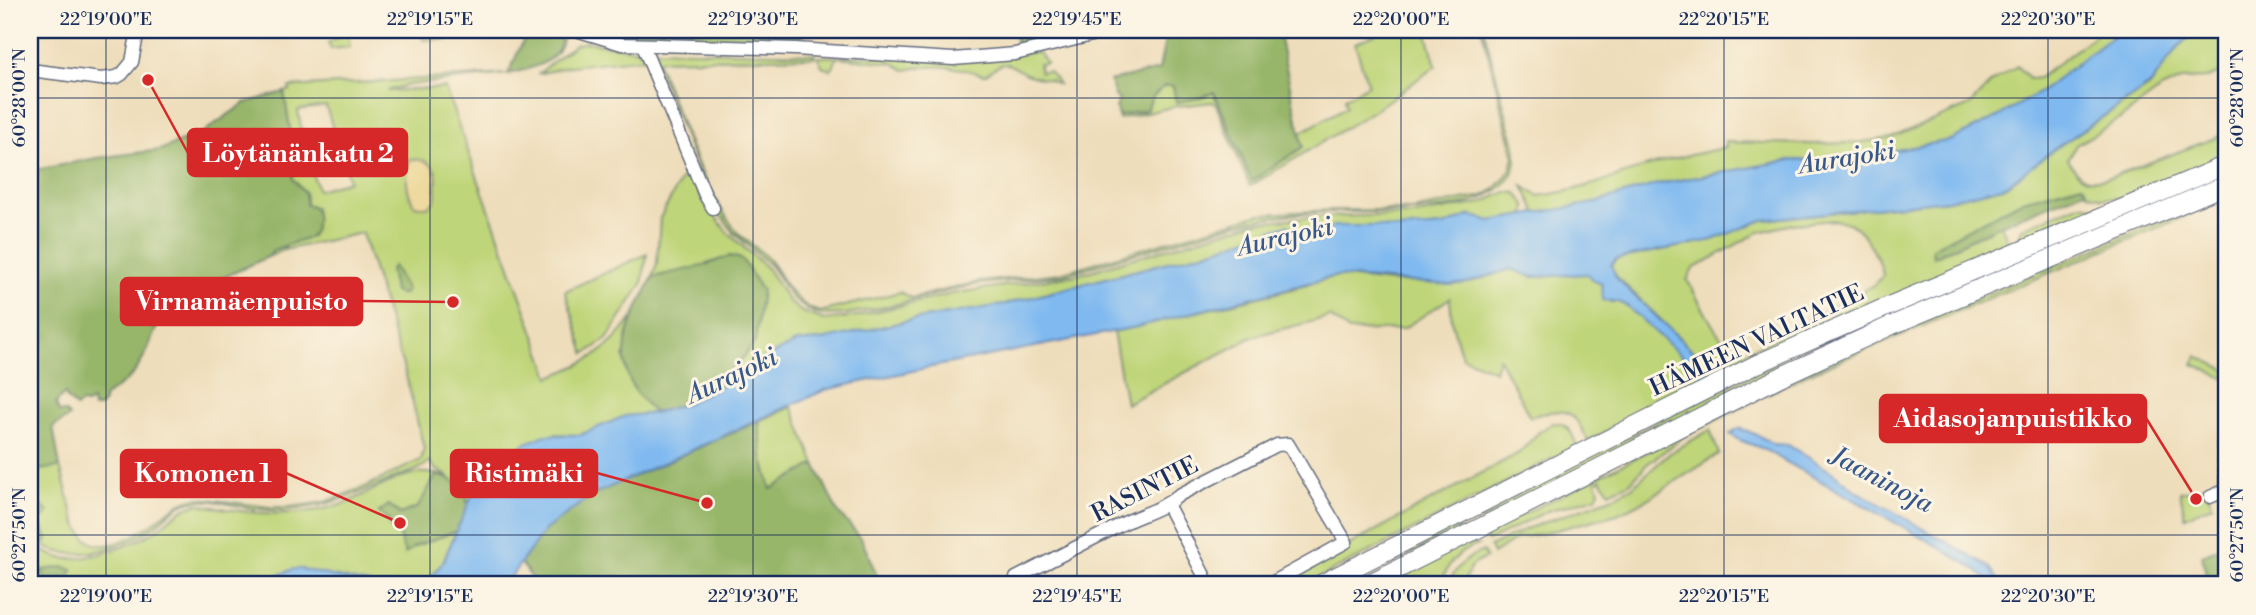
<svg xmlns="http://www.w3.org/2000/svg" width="2256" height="615" viewBox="0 0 2256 615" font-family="'Libre Bodoni',serif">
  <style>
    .green { fill: #bfd579; stroke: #6d826c; stroke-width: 2; fill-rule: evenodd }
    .forest { fill: #97b669; stroke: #597264; stroke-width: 2 }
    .sand { fill: #eeda9e; stroke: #84847e; stroke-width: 2 }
    .water { fill: #7fb9f0; stroke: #4d74a7; stroke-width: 2 }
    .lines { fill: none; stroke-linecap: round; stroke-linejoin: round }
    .minor-casing { stroke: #656c7e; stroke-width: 15 }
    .highway-casing { stroke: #656c7e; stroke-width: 20 }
    .minor { stroke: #fff; stroke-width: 12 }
    .highway { stroke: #fff; stroke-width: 18 }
    .ticks { fill: none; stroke: #1b2f5e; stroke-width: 2; stroke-opacity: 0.45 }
    .labels { text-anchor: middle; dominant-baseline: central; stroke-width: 6; stroke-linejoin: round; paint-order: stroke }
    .street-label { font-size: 24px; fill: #1b2f5e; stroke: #fcf5e5 }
    .water-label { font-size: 26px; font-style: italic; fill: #39588a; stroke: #fcf5e5 }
    .leader { fill: none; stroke: #d62828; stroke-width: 2.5 }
    .callout-dot { fill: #d62828; stroke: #fcf5e5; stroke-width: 2.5 }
    .callout { fill: #d62828; stroke: #d62828; stroke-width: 2.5 }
    .callout-label { font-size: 26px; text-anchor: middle; font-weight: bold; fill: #fff }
    .neatline { fill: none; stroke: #1b2f5e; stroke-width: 2.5 }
    .ticks-label { font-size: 18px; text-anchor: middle; fill: #1b2f5e }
  </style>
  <rect width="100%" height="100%" fill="#fcf5e5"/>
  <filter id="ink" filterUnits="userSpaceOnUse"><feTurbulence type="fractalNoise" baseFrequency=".0143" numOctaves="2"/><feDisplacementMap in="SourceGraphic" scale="14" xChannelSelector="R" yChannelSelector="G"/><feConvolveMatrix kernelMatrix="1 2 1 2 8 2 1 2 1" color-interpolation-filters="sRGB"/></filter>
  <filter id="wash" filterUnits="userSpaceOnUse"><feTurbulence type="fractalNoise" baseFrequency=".00686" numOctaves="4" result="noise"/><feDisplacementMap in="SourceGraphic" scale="28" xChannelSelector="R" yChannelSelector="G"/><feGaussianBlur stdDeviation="1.57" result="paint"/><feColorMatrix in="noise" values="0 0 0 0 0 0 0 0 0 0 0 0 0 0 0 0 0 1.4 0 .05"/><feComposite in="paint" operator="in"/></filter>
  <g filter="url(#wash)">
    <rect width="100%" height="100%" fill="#eeddba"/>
    <path class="green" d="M424 30H451L450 39 423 40Z
      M1373 30H1426L1436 66 1375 110 1250 186 1217 107 1213 102 1177 106 1119 119 1118 116 1146 110 1153 96 1164 86H1173L1176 101 1208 95 1213 92 1252 180 1303 147 1300 133 1346 107 1345 98 1368 85 1355 43 1375 35Z
      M1482 30H1484C1492 59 1499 88 1507 117 1510 130 1517 145 1516 159 1511 223 1370 211 1326 212 1295 214 1266 216 1236 224L1235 222 1233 225 1063 275 971 285 890 306 846 314 821 315 808 310 793 299 771 266 734 233 710 201 652 54 653 50 814 54 815 57 659 60 658 63C680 118 700 185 737 232 746 242 760 249 769 260 785 280 792 304 820 312L900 292 911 298 979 282 1060 273 1260 214 1331 210H1413L1483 196 1495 189 1504 179 1511 169 1514 156Z
      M2102 30H2120L2087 58 2042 91 1997 117 1951 140 1843 160H1791L1658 184 1594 203 1537 214 1523 186 1538 196C1582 191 1617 176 1658 163 1680 156 1704 153 1726 147L1725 142 1812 144 1854 143 1891 138 1970 105 1992 82 2017 66 2029 79 2039 78Z
      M2198 30H2226V71L2207 78 2184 79 2161 89 2120 119 2076 145 2068 159C2080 181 2087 182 2111 177L2226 134V157L2124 198H2102L2083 191 2082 184 1934 257 2001 224 2008 243 2004 248 1993 254 1774 347 1588 441C1572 407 1565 407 1530 417L1499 358 1495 371 1462 357 1452 324 1450 298 1403 329 1349 331 1330 317 1254 336 1126 404 1113 332 1285 291 1336 276 1390 282 1467 283 1511 269 1533 277 1588 273 1592 280 1602 284 1610 302H1618L1627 306 1686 360 1702 377 1710 369 1702 360 1612 272 1611 265 1617 259 1712 240 1763 220 1948 200 2006 186 2053 150 2150 86 2178 47ZM1834 220C1839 221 1847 222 1851 224 1864 231 1882 262 1883 276L1872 286 1759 346C1752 348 1740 355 1733 350 1718 341 1697 296 1687 280L1693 269 1759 232 1793 224Z
      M348 31 350 47 331 49 328 43Z
      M586 42 640 50 646 58 570 66 538 74 574 45Z
      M1039 52 1046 63 1039 64 1040 72 1048 71 1056 79 1059 85C1048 77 1038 79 1026 74 1019 71 1013 64 1005 64 996 64 992 72 984 75 956 66 935 64 905 70L893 63 837 57 833 68 830 70 822 66 818 57Z
      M508 74 407 85 387 91 445 88 550 377C587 363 610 351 632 318L624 357 632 386 654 413 625 417 580 435 555 434 524 444 499 467 480 477 468 506 465 489 450 479 418 507 400 514 389 505 379 513 388 520 391 529 416 546 456 531 443 562 431 577 420 585H372L301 569 276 576 268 585H36L32 543C41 550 50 556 61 558 87 562 135 545 156 530 170 520 179 508 197 504 245 513 289 519 337 506 365 498 390 477 418 473 429 472 440 475 450 477L435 469 429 461C422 471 404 473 392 479 350 498 306 515 258 509 235 507 214 498 193 501 178 503 168 515 157 524 125 549 68 567 34 540L45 543 36 521 43 507 38 505 30 496 35 490 32 485 38 469 60 467C78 528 78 575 153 523 169 512 178 500 199 498L269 507H290L325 502 365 487 421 460 424 449 407 379 362 233 284 250 270 256 273 250 286 247 306 205 305 193 293 180V148L284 92 290 90 289 87ZM326 106 349 181 318 190 305 152 298 110Z
      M688 167 702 199 728 233 768 269 789 302 802 312 824 320 857 316 956 293 1077 275 1256 222 1313 217 1416 215 1481 203 1506 192 1517 193 1526 206 1525 215 1490 221 1470 215 1444 226 1397 229 1375 226H1335L1303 233 1287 225 1203 253 1002 305 912 320 822 340 796 342 759 361 742 375 719 387 755 342 742 259 730 256 695 268 653 277 657 263 660 218Z
      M2226 171V178L1479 521 1477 519 1484 509 1758 371Z
      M2226 194V199L1805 375 1683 437 1646 465 1630 483 1609 492 1601 479 1596 482 1599 491 1596 497 1547 511 1489 541 1486 540V533L1804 373 1886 336Z
      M2081 204 2101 208 2020 242 2018 240 2022 228Z
      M647 254 642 284 607 339 585 354 565 291Z
      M2197 356 2226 370V379L2193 364Z
      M792 407 815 464 771 490 762 456 759 421Z
      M1553 423C1568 423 1572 433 1577 446L1311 582 1300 585H1275L1519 453 1539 432Z
      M1710 430 1719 454 1639 504 1617 514 1541 534 1517 538 1493 554 1490 547 1526 529 1614 497 1632 487 1670 453Z
      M2218 484V487L2207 492 2213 505 2185 517 2180 492Z
      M1453 527 1459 528V531L1375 571 1379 566Z
      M1467 541 1478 545C1457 550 1447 566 1440 585H1394L1402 575Z
      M1483 551 1486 558 1472 565 1462 585H1448C1456 567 1464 559 1483 551Z"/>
    <path class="forest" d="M528 30H541L562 40C557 64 529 69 508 74Z
      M588 30H804L805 31 801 39 794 45 648 42 598 34Z
      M1015 30H1069L1045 36 1022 47 1016 44Z
      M1167 30H1278L1303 147 1252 181 1214 92 1199 98 1176 102 1173 86H1164L1153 96 1146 110 1118 116 1116 108 1119 100 1115 96 1110 81 1159 70Z
      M284 92 293 148V179L305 193 306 204 315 208C317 219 317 227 311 237L273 250 270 256 166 304C158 322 145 361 133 374 123 385 113 389 103 398L104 402 99 407 93 408 92 401 86 404 81 403 76 407 67 399 65 393 56 403 59 412H66L69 417 53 427 60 467 38 470 32 484 35 490 30 496V506V171L97 158 160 150 202 133 245 103Z
      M2082 184 2087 190 2002 224 1933 257 1932 248 2023 200Z
      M730 256 742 259 762 291 755 342 719 387 685 404 654 413C647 405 638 396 633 387 612 350 636 310 653 277L702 266Z
      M393 266 407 290 404 294H398L394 292 390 270Z
      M759 421 762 456 771 489 815 464 837 511 861 538 881 585H537L521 563 545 530 592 495Z
      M436 475 450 479 465 489 468 506 456 531 416 546 405 554 398 533 391 529 388 520 379 512 389 505 400 514 418 507Z
      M38 505 43 507 48 512 45 517 41 519 37 517 36 521 43 526 47 540 45 543 34 540 30 531V512Z
      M30 539 32 543 36 585H30Z
      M2226 545V585H2208L2202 555Z
      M64 567 73 570 70 577 45 580 42 570Z"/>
    <path class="sand" d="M410 159C441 159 437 176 435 201L427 207 414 205C406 191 405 175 410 159Z"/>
    <path class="water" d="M2120 30H2198L2178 47 2150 85 2053 150 2006 186 1948 200 1763 220 1712 240 1616 259 1611 265 1617 279 1702 360 1710 369 1706 378 1702 377 1686 360 1627 306 1618 302 1603 300 1602 284 1592 280 1588 274 1533 277 1511 269 1467 283 1450 285 1336 276 1137 327 926 368 825 390 592 495 545 530 509 579 508 585H420L431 577 443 562 480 477 499 467 524 444 545 435H580L625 416 654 413 685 404 742 375 759 361 796 342 822 340 912 320 1002 305 1203 253 1287 225 1303 233 1335 226H1375L1397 229 1444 226 1470 215 1490 221 1594 203 1658 184 1791 160H1843L1951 140 1997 117 2042 91Z
      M1738 428 1758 435 1773 444 1788 445 1832 472 1857 491 1982 562 1990 568 2001 585H1992L1978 571 1930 542 1761 448 1739 440 1730 434Z
      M293 569H301L372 585H268L276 576Z"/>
  </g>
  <g filter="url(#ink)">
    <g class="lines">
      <defs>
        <path id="minor" d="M576 30 622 44 795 49 953 59 1015 54 1112 30
          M643 46 705 195 713 208
          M30 70 101 79 117 77 122 74 132 62 138 30
          M2226 415 2223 447 2226 481
          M2210 497 2226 490
          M1168 506 1209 585
          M1016 578C1052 560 1087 542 1122 524 1142 514 1163 509 1179 495L1277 445 1288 444 1346 542 1268 585"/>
        <path id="highway" d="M1319 585 1755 365 1884 308 2226 165
          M1366 585 1782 376 1890 326 2226 185"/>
      </defs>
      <use href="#minor" class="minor-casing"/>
      <use href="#highway" class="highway-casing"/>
      <use href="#minor" class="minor"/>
      <use href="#highway" class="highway"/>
    </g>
  </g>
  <path class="ticks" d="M106 30V585M430 30V585M753 30V585M1077 30V585M1401 30V585M1724 30V585M2048 30V585M30 98H2226M30 535H2226"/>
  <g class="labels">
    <g class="street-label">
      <text transform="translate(1757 341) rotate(-25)">HÄMEEN VALTATIE</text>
      <text transform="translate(1145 490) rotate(-27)">RASINTIE</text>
    </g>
    <g class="water-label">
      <text transform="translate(1847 158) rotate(-9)">Aurajoki</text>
      <text transform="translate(1285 237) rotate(-13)">Aurajoki</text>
      <text transform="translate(732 376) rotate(-25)">Aurajoki</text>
      <text transform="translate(1882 480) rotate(28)">Jaaninoja</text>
    </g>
  </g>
  <path class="leader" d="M148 80L188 153M453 302L362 301M2196 499L2146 418M707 503L597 473M400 523L286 473"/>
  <g class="callout-dot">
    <circle cx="148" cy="80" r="7"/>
    <circle cx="453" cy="302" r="7"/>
    <circle cx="2196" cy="499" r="7"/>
    <circle cx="707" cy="503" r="7"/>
    <circle cx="400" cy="523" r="7"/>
  </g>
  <g class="callout">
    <rect x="188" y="129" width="219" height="47" rx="7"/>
    <rect x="121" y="278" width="241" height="47" rx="7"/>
    <rect x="1880" y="395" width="266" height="47" rx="7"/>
    <rect x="451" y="450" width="146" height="47" rx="7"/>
    <rect x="121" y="450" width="165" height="47" rx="7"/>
  </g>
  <g class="callout-label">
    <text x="298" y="162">Löytänänkatu 2</text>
    <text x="242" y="310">Virnamäenpuisto</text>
    <text x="2013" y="427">Aidasojanpuistikko</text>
    <text x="524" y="482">Ristimäki</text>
    <text x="203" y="482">Komonen 1</text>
  </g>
  <rect width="2256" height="615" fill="none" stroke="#fcf5e5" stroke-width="77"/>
  <rect x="38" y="38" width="2180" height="538" class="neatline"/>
  <g class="ticks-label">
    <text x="106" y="25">22°19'00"E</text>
    <text x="430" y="25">22°19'15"E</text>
    <text x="753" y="25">22°19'30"E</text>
    <text x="1077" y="25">22°19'45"E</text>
    <text x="1401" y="25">22°20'00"E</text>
    <text x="1724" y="25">22°20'15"E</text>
    <text x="2048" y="25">22°20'30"E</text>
    <text transform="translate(19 98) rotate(-90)" y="6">60°28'00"N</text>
    <text transform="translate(2237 98) rotate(-90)" y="6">60°28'00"N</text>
    <text transform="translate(19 535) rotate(-90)" y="6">60°27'50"N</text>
    <text transform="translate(2237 535) rotate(-90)" y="6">60°27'50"N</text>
    <text x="106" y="602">22°19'00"E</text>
    <text x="430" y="602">22°19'15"E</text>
    <text x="753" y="602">22°19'30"E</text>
    <text x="1077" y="602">22°19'45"E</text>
    <text x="1401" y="602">22°20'00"E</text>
    <text x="1724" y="602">22°20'15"E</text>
    <text x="2048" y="602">22°20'30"E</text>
  </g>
</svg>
